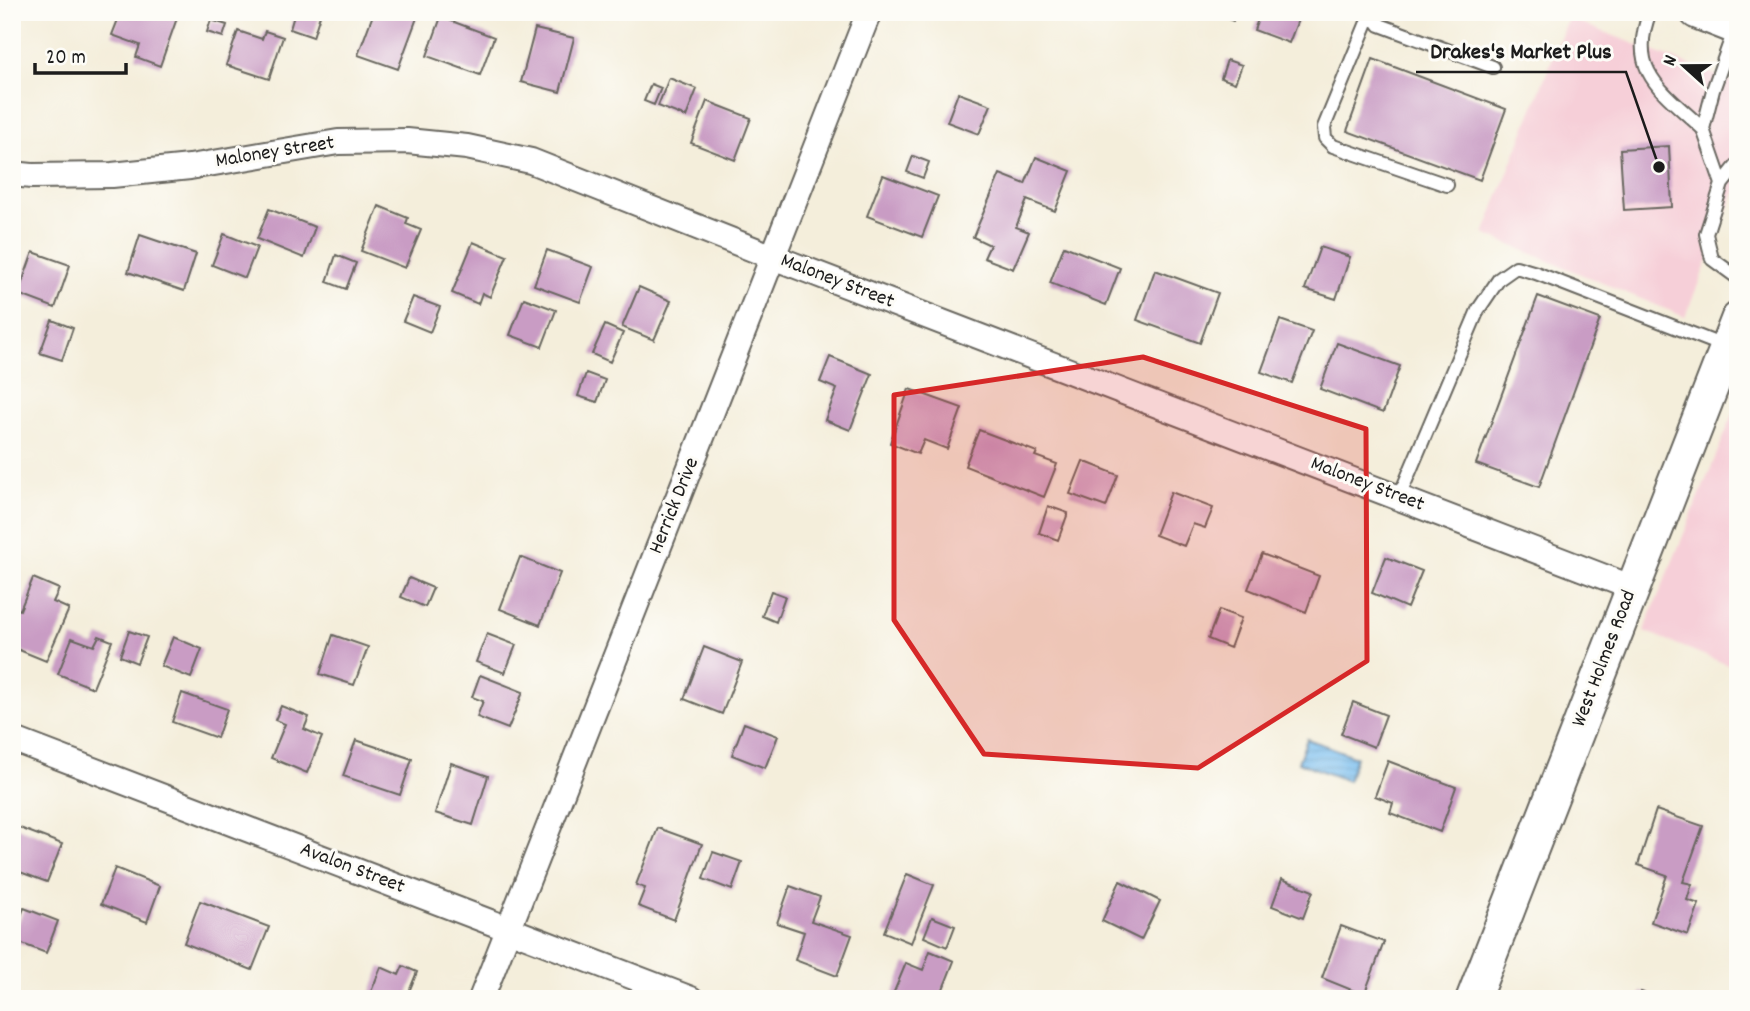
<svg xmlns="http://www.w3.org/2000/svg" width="1750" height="1011" viewBox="0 0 1750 1011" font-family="Dekko,sans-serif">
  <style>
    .built { fill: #f6cfd8 }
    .water { fill: url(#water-rules); stroke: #4a6c86; stroke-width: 2 }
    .building { fill: #c99cc4 }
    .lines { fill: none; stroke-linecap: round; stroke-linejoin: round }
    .lane-casing { stroke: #68665f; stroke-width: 16 }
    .street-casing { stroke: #68665f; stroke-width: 28 }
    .secondary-casing { stroke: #68665f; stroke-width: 37 }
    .lane { stroke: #fff; stroke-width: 12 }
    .street { stroke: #fff; stroke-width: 24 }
    .secondary { stroke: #fff; stroke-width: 33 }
    .marked { fill: #d62828; fill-opacity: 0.2; stroke: #d62828; stroke-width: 5; stroke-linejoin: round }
    .labels { text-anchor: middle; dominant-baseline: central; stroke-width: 6; stroke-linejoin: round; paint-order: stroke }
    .street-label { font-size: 21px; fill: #1c1c1c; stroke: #fdfcf7 }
    .leader { fill: none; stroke: #1c1c1c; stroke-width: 2.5 }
    .callout-dot { fill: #1c1c1c; stroke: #fdfcf7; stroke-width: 2.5 }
    .callout-label { font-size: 23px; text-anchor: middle; font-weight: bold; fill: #1c1c1c; stroke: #fdfcf7; stroke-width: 6; stroke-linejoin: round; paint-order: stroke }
  </style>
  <defs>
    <pattern id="water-rules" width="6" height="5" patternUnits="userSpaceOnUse" patternTransform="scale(1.75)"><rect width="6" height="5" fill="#78bdef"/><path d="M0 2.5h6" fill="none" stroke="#67a2cc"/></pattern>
  </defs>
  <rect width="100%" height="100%" fill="#fdfcf7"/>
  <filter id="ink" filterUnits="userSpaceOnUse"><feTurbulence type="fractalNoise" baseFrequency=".0143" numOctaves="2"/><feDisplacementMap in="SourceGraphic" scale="14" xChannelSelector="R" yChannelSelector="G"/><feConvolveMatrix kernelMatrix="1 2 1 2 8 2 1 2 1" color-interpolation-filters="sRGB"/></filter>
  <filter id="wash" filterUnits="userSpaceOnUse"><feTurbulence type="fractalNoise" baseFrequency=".00686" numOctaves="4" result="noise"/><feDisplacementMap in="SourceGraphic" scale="28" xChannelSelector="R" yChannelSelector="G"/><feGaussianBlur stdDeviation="1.57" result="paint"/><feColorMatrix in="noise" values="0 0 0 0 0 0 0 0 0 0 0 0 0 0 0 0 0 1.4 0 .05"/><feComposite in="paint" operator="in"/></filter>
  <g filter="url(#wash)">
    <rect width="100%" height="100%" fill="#f4eedb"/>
    <path class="built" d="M1568 18 1738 84V185L1685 317 1484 234Z
      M1738 402V669L1644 631Z"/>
    <path class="water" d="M1307 739 1356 757 1348 781 1298 762Z"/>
    <g id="blocks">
      <path class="building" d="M12 12H19L13 30H12Z
        M121 12H162L177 18 160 66 136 57 140 45 112 35Z
        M295 12H321L313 37 290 29Z
        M374 12H411L418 15 398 69 358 55Z
        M1210 12H1236L1233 21Z
        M1261 12H1301L1289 43 1254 30Z
        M441 17 494 37 480 75 427 56Z
        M211 20 227 25 223 37 207 32Z
        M535 29 574 38 560 92 521 82Z
        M238 31 262 39 265 31 283 37 269 79 226 65Z
        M1373 59 1506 109 1480 180 1347 131Z
        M1227 60 1242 65 1235 83 1221 78Z
        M669 78 697 89 686 117 658 106Z
        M651 84 661 88 654 105 644 101Z
        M958 93 991 105 979 134 947 122Z
        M707 101 751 118 735 160 691 143Z
        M1669 146 1672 207 1624 210 1620 149Z
        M913 156 929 162 923 178 907 172Z
        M1036 157 1071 171 1055 211 1027 200 1016 227 1029 232 1013 269 984 258 990 245 973 237 1000 174 1025 184Z
        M883 175 938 196 922 237 867 216Z
        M379 206 408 218 406 224 421 230 405 268 361 251Z
        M269 209 315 227 304 258 257 239Z
        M224 234 257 247 245 278 212 265Z
        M140 235 196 254 184 291 128 272Z
        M473 242 507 256 490 297 482 293 478 304 452 293Z
        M1064 246 1120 268 1106 305 1050 283Z
        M1320 247 1350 257 1336 299 1305 289Z
        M547 250 593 267 580 302 534 285Z
        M33 252 70 265 55 308 18 294Z
        M336 255 356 263 346 289 327 282Z
        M1155 270 1218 293 1200 343 1137 320Z
        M639 287 671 301 654 340 622 327Z
        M1538 296 1600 319 1539 487 1476 464Z
        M413 297 440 307 430 332 403 321Z
        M524 298 556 310 542 347 510 335Z
        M52 320 73 328 62 360 40 353Z
        M1280 320 1312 331 1292 383 1261 372Z
        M605 325 623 333 610 362 592 354Z
        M1337 343 1400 366 1383 413 1320 389Z
        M830 357 872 374 850 430 825 420 837 389 820 382Z
        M586 373 605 380 597 402 578 396Z
        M909 389 962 408 947 449 924 440 918 454 890 443Z
        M979 430 1037 452 1035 456 1057 464 1044 497 965 466Z
        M1083 461 1118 475 1106 507 1070 494Z
        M1171 492 1213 508 1205 528 1193 524 1184 546 1155 535Z
        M1048 506 1068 513 1058 540 1039 533Z
        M1262 554 1319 576 1306 612 1248 589Z
        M520 557 560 573 540 625 500 609Z
        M1386 557 1422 571 1407 608 1372 593Z
        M33 578 59 589 53 602 69 609 46 661 12 647V607L20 610Z
        M409 578 433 588 425 607 401 597Z
        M771 591 785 596 776 622 762 616Z
        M1219 610 1241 618 1230 648 1208 639Z
        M129 631 147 637 137 663 120 656Z
        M487 634 516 645 505 673 476 662Z
        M333 635 368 647 354 685 320 674Z
        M99 636 112 641 93 688 58 674 72 638 94 646Z
        M173 637 202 649 191 678 161 666Z
        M704 647 742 662 722 714 684 699Z
        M480 675 523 692 508 729 477 717 483 701 472 697Z
        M182 693 227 709 217 738 172 722Z
        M1353 702 1386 715 1374 747 1341 734Z
        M281 706 309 717 304 729 322 737 307 773 271 758 285 724 275 720Z
        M744 723 778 736 765 768 732 755Z
        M356 740 412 759 400 795 343 776Z
        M1388 761 1456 787 1440 832 1390 813 1393 803 1375 796Z
        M451 763 488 776 473 825 435 813Z
        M1656 810 1703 826 1683 882 1692 884 1687 900 1699 904 1688 935 1651 922 1667 875 1638 865Z
        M12 825 62 844 47 882 12 869Z
        M658 828 702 844 674 920 638 906 645 888 636 885Z
        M713 852 742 862 732 890 703 879Z
        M115 868 160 886 147 922 101 904Z
        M907 874 934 885 911 943 884 932Z
        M1282 879 1313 891 1303 918 1272 906Z
        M1120 881 1160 901 1141 940 1102 921Z
        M790 886 820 897 811 921 852 935 837 976 795 960 804 932 777 923Z
        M200 901 269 927 252 970 184 943Z
        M24 908 58 921 46 953 12 940Z
        M932 917 955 926 947 947 924 937Z
        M1341 926 1384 942 1364 995 1322 978Z
        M930 951 954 961 939 999H891L906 963 923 970Z
        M403 966 417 972 406 999H368L381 967 399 975Z
        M1641 992 1658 998V999H1639Z"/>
    </g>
  </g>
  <g filter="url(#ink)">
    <use href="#blocks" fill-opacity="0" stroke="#68665f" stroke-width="2"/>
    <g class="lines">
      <defs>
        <path id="lane" d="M1370 12 1380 25 1493 67
          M1650 12C1626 72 1664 92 1703 129
          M1370 15 1324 127 1325 138 1333 146 1447 185
          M1738 164 1722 184 1706 234 1712 259 1738 278
          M1722 184 1703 129 1713 90 1735 28
          M1399 497 1478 310 1499 279 1516 267 1536 273 1726 347"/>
        <path id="street" d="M12 174 32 176 112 175 190 167 338 142 407 141 467 147 531 161 773 257 1633 588
          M12 739 691 999
          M481 999 869 12"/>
        <path id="secondary" d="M1697 12 1738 28
          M1473 999 1738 319"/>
      </defs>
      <use href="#lane" class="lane-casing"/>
      <use href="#street" class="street-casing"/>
      <use href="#secondary" class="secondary-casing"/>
      <use href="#lane" class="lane"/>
      <use href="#street" class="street"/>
      <use href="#secondary" class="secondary"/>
    </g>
  </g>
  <path class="marked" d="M1143 357 1366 429 1367 661 1198 768 984 754 894 620V395Z"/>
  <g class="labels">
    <g class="street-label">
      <text transform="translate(275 153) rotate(-9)">Maloney Street</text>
      <text transform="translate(837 282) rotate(21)">Maloney Street</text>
      <text transform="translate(1367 485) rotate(21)">Maloney Street</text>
      <text transform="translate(675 506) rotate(-68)">Herrick Drive</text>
      <text transform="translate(1605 659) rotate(-69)">West Holmes Road</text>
      <text transform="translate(352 869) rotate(21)">Avalon Street</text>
    </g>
  </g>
  <path class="leader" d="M1659 167L1626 72H1416"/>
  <circle class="callout-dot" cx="1659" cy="167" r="7"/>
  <g class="callout-label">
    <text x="1521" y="58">Drakes's Market Plus</text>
  </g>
  <rect width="1750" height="1011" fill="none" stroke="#fdfcf7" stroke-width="42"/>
  <g transform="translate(1684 66) rotate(291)" stroke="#fdfcf7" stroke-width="5" paint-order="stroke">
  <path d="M0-5L12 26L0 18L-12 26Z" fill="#1c1c1c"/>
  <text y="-10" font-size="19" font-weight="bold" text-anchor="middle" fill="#1c1c1c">N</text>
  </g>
  <path d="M35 63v10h91v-10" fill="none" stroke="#1c1c1c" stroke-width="3.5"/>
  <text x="46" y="63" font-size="21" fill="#1c1c1c" stroke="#fdfcf7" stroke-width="5" paint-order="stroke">20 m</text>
</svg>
